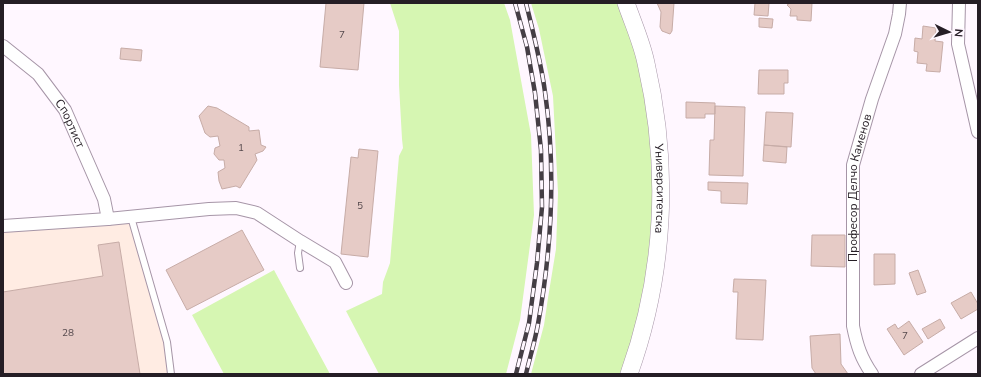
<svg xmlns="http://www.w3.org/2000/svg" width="981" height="377" viewBox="0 0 981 377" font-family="'Nunito Sans',sans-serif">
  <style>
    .commercial { fill: #ffece3 }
    .grass { fill: #d6f6b2 }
    .building { fill: #e6cbc6; stroke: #c7aca7 }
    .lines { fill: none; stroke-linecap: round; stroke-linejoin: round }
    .lane-casing { stroke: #a695a7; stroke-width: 8 }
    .street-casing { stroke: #a695a7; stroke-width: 14 }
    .secondary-casing { stroke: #a695a7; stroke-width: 18 }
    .lane { stroke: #fff; stroke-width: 6 }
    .street { stroke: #fff; stroke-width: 12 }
    .secondary { stroke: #fff; stroke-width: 17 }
    .rail-casing { stroke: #453e45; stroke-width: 4.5 }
    .rail { stroke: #fff7ff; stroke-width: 3; stroke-dasharray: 9; stroke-linecap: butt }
    .labels { text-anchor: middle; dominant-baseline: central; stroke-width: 3; stroke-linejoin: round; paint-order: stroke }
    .number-label { font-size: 10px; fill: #55494d }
    .street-label { font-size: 12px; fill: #251e25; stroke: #fff7ff }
  </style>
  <rect width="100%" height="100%" fill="#fff7ff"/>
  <path class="commercial" d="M131 217 167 342 171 374H3V226Z"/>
  <path class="grass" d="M390 3H504L510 20 531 135 534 215 520 320 506 374H379L346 311 382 294 383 282 390 263 399 156 403 148 402 139 399 85V31Z
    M531 3H626L646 62 662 196 629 374H531L544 325 548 298 556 249 558 193 553 96 539 29Z
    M274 270 330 374H224L192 315Z"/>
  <path class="building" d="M326 3H364L358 70 320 67Z
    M657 3H674L672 31 670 34 662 31 660 27 661 12Z
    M755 3H769L768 16 754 15Z
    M790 3H812L811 21 797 20V16H790L791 9 787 5Z
    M759 18 773 19 772 28 759 27Z
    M923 26 936 28 935 41 943 42 940 72 926 71 927 64 917 63 918 52 914 51 915 38 922 39Z
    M121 48 142 50 141 61 120 59Z
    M759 70H788V83H784V94H758Z
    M686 102 715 103V114H705V118H686Z
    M208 106 217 108 249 127V131L259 130 261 145 266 147 263 151 255 154 257 160 240 188 236 186 222 189 219 181 218 172 225 168 224 160H219L214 154 215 148 220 146 218 136 210 137 205 133 199 116Z
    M715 106 745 107 743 176 709 175 710 140H714Z
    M766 112 793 113 791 147 764 145Z
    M764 145 787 147 786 163 763 161Z
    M359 149 378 151 368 257 341 254 351 157 358 158Z
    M708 182 748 183 747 204 721 203V191L708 190Z
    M242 230 264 270 187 310 166 270Z
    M812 235H845V267L811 266Z
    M119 242 140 374H3V292L103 276 98 245Z
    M874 254H895V284L874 285Z
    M918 270 926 292 917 295 909 273Z
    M734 279 766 280 763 340 736 339 738 292H733Z
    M971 292 978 304V309L961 319 951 303Z
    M940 319 945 328 928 339 922 329Z
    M909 321 923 342 904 355 887 329 895 324 898 329Z
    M840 334 841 364 848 374H816L812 368 810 336Z"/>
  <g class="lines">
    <defs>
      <path id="lane" d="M131 217 167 342 171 374
        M300 268 298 253 300 241"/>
      <g id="street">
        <path d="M959 3 958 44 978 132"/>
        <path id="s1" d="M3 46 38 74 65 110 104 199 108 219"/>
        <path d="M3 226 108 219 209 209 236 208 257 213 300 241 335 262 346 283"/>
        <path id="s2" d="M872 374C861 358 857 346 853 326V165L872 99 895 34 899 14 900 3"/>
        <path d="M921 374 978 338"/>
      </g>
      <g id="secondary">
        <path id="s3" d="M626 3C633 23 642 43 646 63 670 167 665 274 629 374"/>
      </g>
    </defs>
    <use href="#lane" class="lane-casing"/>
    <use href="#street" class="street-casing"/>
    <use href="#secondary" class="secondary-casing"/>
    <use href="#lane" class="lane"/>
    <use href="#street" class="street"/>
    <use href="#secondary" class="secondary"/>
    <defs>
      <path id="rail" d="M515 3 527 47 535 93 541 150 542 207 537 263 529 323 516 374
        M526 3C533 32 541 62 545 92 556 169 552 247 538 324 535 341 530 357 526 374"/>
    </defs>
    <use href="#rail" class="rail-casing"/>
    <use href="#rail" class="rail"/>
  </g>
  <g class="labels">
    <g class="number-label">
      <text x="342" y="35">7</text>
      <text x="241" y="148">1</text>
      <text x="360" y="206">5</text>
      <text x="68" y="333">28</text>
      <text x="905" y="336">7</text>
    </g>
    <g class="street-label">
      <text stroke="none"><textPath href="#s1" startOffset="104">Спортист</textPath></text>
      <text stroke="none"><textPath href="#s3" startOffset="190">Университетска</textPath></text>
      <text stroke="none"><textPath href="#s2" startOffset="191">Професор Делчо Каменов</textPath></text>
    </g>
  </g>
  <rect width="981" height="377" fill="none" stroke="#251e25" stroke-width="8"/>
  <g transform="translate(949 32) rotate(95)" stroke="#fff7ff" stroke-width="3" paint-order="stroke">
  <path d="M0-3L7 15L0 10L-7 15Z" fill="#251e25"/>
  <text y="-6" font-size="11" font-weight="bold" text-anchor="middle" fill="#251e25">N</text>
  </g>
</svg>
